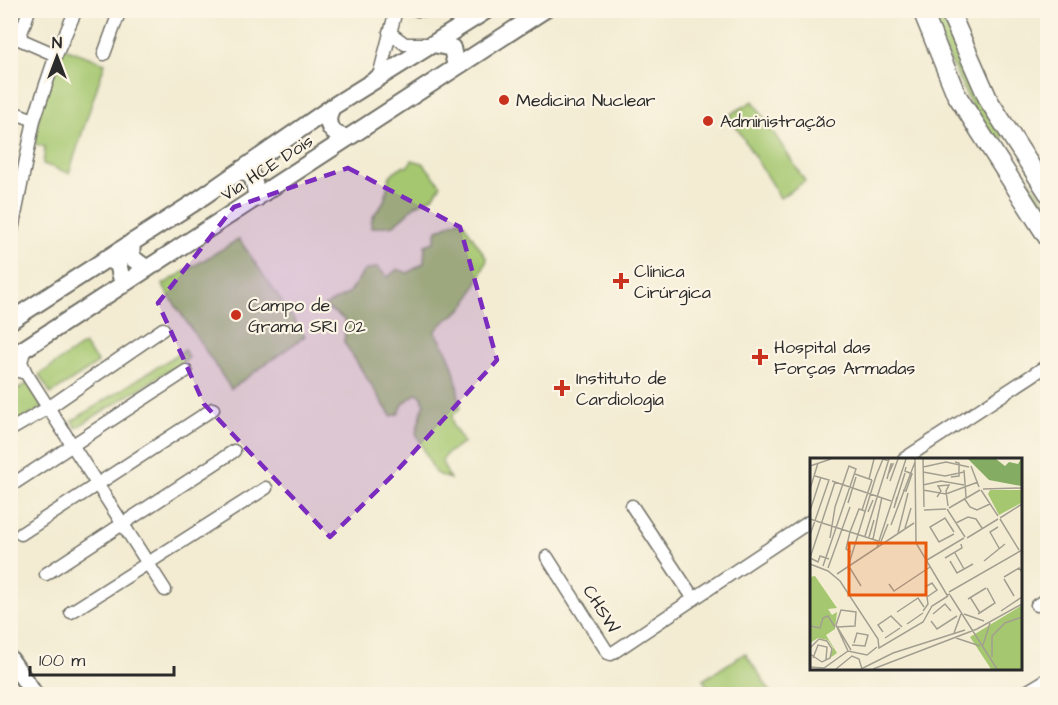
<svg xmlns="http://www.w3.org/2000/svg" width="1058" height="705" viewBox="0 0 1058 705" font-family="'Architects Daughter',sans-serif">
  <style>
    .green { fill: #a5c770; stroke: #68794e; stroke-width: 1.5 }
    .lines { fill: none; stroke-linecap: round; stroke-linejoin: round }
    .street-casing { stroke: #716f66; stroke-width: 15 }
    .secondary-casing { stroke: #716f66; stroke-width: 20 }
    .primary-casing { stroke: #716f66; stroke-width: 21 }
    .street { stroke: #fff; stroke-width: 12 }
    .secondary { stroke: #fff; stroke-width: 16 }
    .primary { stroke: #fff; stroke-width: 18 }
    .marked { fill: #7b2cbf; fill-opacity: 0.2; stroke: #7b2cbf; stroke-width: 4.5; stroke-dasharray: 12 8; stroke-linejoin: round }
    .poi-dot { fill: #c8321e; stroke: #fcf5e5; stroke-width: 2 }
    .labels { text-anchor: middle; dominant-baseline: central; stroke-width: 4.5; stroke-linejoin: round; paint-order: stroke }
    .poi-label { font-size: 18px; fill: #2b2b2b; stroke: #fcf5e5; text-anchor: start }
    .street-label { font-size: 18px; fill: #2b2b2b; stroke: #fcf5e5 }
    .inset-road { fill: none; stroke: #a39f90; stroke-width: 1.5 }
    .view { fill: #e8590c; fill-opacity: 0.15; stroke: #e8590c; stroke-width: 3 }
    .inset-edge { fill: none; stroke: #2b2b2b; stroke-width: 3 }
  </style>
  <rect width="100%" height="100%" fill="#fcf5e5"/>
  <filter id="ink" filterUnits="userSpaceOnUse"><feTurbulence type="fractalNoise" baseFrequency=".0167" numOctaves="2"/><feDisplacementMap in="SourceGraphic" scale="12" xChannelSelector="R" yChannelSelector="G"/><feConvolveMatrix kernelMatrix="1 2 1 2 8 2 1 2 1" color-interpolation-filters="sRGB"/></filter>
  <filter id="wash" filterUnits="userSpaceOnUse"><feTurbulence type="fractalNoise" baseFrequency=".008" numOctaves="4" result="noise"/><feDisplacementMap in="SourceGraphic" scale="24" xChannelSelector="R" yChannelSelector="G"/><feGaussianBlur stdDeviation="1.35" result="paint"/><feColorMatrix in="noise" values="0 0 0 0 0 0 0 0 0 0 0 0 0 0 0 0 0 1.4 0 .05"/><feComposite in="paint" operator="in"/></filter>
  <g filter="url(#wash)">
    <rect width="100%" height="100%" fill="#f3ecd3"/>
    <path class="green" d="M927 11H944L1004 136 995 140 979 122Z
      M61 47 105 63 69 173 43 164 45 147 35 144 39 116Z
      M753 101 805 181 780 198 729 115Z
      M1004 151 1010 154 1047 204V228Z
      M412 160 423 163 441 185 433 197 416 205 394 225 371 228C371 211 381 211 385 198 390 181 383 177 403 166L407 167Z
      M461 219 487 259C487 262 470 298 467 303 459 314 443 319 435 332 453 357 457 377 460 408L452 416 453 426 464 443 446 454 442 462 450 479 435 473 416 433 424 404 422 397 417 393 404 403 398 414 391 416 344 342 346 324 344 319 324 306 348 294 364 271 377 267 388 277 397 269 408 273 424 263 425 245 434 242 437 230Z
      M239 239 305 336 231 389 162 285Z
      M84 344 98 363 51 394 39 375Z
      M184 350 189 358 76 428 72 421Z
      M28 383 43 407 11 426V393Z
      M745 653 772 694H713L703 680Z"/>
  </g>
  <g filter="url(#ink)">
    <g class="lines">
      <defs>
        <path id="street" d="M417 10H441
          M389 32 405 44H432
          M10 35 56 55
          M19 39 29 10
          M104 54 120 10
          M378 80 396 10
          M10 111 34 120
          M10 240 34 120 56 55 76 10
          M25 348 21 362 26 373 165 590
          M10 369 26 373
          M10 430 48 408 163 329
          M904 459 1048 365
          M10 486 186 371
          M632 506 694 599
          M21 534 213 409
          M547 557 608 653 611 654 812 520
          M46 574 234 451
          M1037 605 1048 598
          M71 612 266 488
          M1023 694 1048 679"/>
        <path id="secondary" d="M434 44 452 48 456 67
          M332 107C323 124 331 135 348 138
          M242 169 253 178 257 198
          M132 242 131 257 147 269
          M105 259 118 263 123 285
          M10 321 195 202 332 107 487 10
          M10 358 544 10
          M10 659 34 694"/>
        <path id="primary" d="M922 10 956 94 1048 238
          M949 10 989 101 1048 193"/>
      </defs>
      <use href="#street" class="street-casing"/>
      <use href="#secondary" class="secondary-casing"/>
      <use href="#primary" class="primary-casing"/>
      <use href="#street" class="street"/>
      <use href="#secondary" class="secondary"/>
      <use href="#primary" class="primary"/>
    </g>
  </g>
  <path class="marked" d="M348 168 460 227 497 360 394 474 330 537 204 404 158 303 234 207Z"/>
  <g class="poi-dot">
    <circle cx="504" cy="100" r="6"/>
    <circle cx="708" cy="121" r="6"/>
    <path d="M618 272h6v6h6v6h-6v6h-6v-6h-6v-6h6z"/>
    <circle cx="236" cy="315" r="6"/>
    <path d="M757 348h6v6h6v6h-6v6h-6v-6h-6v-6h6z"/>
    <path d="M559 379h6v6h6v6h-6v6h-6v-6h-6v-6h6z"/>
  </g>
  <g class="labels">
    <g class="poi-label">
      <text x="516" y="100">Medicina Nuclear</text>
      <text x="720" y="121">Administração</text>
      <text x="634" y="271">Clínica<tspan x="634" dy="21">Cirúrgica</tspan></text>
      <text x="248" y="305">Campo de<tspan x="248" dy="21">Grama SRI 02</tspan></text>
      <text x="774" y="347">Hospital das<tspan x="774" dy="21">Forças Armadas</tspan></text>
      <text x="576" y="378">Instituto de<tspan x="576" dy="21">Cardiologia</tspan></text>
    </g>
    <g class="street-label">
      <text transform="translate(267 168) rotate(-33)">Via HCE Dois</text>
      <text transform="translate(601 609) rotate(58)">CHSW</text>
    </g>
  </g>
  <g transform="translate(810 458)">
    <rect width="212" height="212" fill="#f3ecd3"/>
    <path d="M180 32H212L211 45 189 57 178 36ZM5 118 27 150 18 151 22 157 27 154 25 171 16 177 27 195 20 200 23 190 18 182 8 180 0 185V119ZM211 148V211H181L160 179Z" fill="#a5c770"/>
    <path d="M158 1H186L195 8 199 4 208 6 211 1V28L179 22Z" fill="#84ac62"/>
    <path class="inset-road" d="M105 1 106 85 137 137 140 136M113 1 114 49M0 8 21 1M161 8 169 29M113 9 136 4 159 9M154 12 156 39M113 14 135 18 154 14M45 16 62 22M141 19 149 18V5L145 4M59 21 64 1M77 21 81 6H83L79 15M22 23 81 43M80 23 88 1M113 27 131 23 154 27M0 31 8 5M173 31 211 30M93 32 96 33 102 16 95 13 96 9M113 32 136 36 168 24M171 32 188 58M87 39 84 50 95 15M127 39 131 33 128 28 139 27 136 33 138 48M154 40 160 49 167 52 180 46M38 45 46 19M60 49 58 54 63 42M139 50 170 32M137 51 155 79M52 52 62 22M114 52 136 51M0 53 11 19M190 60 212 46M0 61 68 83M190 61 209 92M146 65 158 59 166 61 172 70M81 67 105 4M62 69 59 79 64 62M188 69 180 74 189 90M95 70 101 50M88 75 98 35M144 76 129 84 120 69 135 60 144 74M0 77 19 22 5 18M55 78 79 1M157 80 188 61M63 81 72 39M70 86 78 66M67 89 96 1M41 94 36 91 40 74 49 51 55 53M145 95 154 111M0 100 25 24M0 100 8 104 10 98 19 101M135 100 152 90 151 86M117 102 154 80M140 103 147 115 163 106M174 103 195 86M0 106 18 113 30 123 68 181 69 190 113 164 122 148 138 138M13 108 46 11 39 8 25 49 20 80M38 109 66 18 73 1 79 3M18 110 40 49M40 110 51 128M27 116 104 65M194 119 209 110 212 114M194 121 204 138M79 126 84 133 120 109M139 134 212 92M140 137 187 211M160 139 170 155M158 141 176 130M113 153 118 146 117 139 127 132 122 125 115 129M191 153 212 139M87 154 108 140 114 149M123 156 135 146 141 153M154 156 174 163M168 156 185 145 177 130M13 160 18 158 25 169M121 163 127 171 147 158M97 166 113 155M26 167 31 152 46 154 45 168 27 169M0 168 10 170 13 160M73 174 68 167 81 158 92 169M144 175 151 156M75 180 90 170M146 180 170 188M42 187 55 188 58 177 47 175 44 185M173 187 180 165M0 190 9 181 17 183 22 191 20 200 12 204 0 196M38 193 26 167 41 192M182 199V178L195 165 212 159M3 200 8 187 17 189 16 202M0 209 14 210 38 193 57 197 67 189M26 211 42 198 49 201 52 211M51 211 83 195 155 172M63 211 167 171 212 146"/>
    <path class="view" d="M39 85H116V137H39Z"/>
    <rect width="212" height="212" class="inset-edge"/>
  </g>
  <rect width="1058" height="705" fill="none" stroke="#fcf5e5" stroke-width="36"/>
  <g transform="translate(57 57)" stroke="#fcf5e5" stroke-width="4.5" paint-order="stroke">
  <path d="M0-4.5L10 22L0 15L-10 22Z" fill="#2b2b2b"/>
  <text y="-9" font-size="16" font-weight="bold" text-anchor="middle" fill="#2b2b2b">N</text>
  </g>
  <path d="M30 666v9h144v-9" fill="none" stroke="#2b2b2b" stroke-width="3"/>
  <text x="39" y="666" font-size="18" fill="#2b2b2b" stroke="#fcf5e5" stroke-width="4.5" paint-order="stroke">100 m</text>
</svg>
